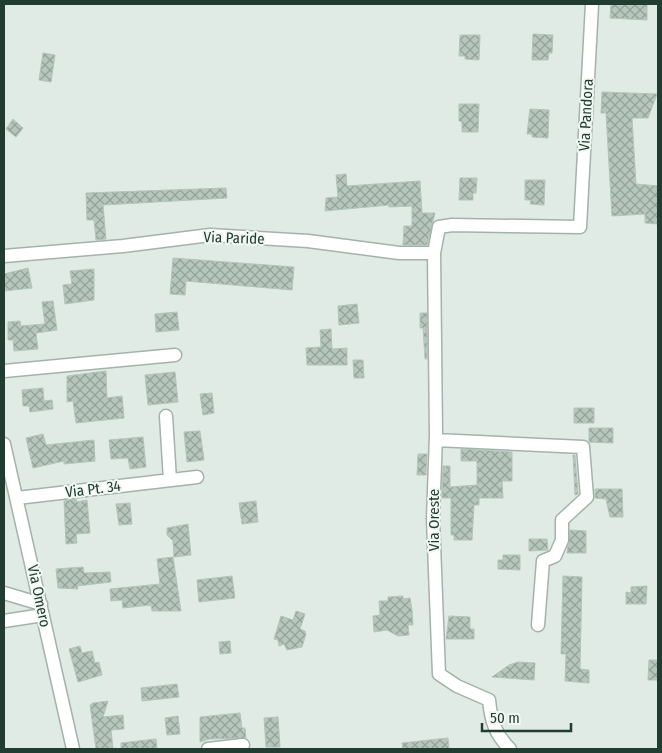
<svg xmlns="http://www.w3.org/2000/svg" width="662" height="753" viewBox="0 0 662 753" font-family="'Fira Sans Condensed',sans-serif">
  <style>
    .building { fill: url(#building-cross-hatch); stroke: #b3c5ba }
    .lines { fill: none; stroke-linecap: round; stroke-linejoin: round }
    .minor-casing { stroke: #a3b3ab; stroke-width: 15 }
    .minor { stroke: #fff; stroke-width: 12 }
    .labels { text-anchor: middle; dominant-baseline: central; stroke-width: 4; stroke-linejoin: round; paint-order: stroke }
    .street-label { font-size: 15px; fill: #213c30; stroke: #f1f8f3 }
  </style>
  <defs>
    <pattern id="building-cross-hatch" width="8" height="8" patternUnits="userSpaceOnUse" patternTransform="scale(1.25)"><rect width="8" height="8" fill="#b6c6bd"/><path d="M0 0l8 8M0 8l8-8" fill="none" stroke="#94a29a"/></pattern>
  </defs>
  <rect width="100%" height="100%" fill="#e0ebe5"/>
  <path class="building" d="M611 4H647V20L610 18Z
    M533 34 553 35 552 53H549L548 60H532Z
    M460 35H480L479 60 465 59V56H459Z
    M43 53 55 55 51 82 39 80Z
    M602 92 657 94 648 118H632L636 184 658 186V224L645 223V214L612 216 606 113H601Z
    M459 104H479L478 132H462V122L459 121Z
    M530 109 549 110 548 138 532 137V134H527Z
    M13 119 23 128 16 137 6 129Z
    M346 174 347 186 420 181 422 213H435L427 245H403L404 226H412V206L389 207V205L325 211 326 198 338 197 336 175Z
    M460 178H477L476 193H473V200H459Z
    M525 180H545L544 205 530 204 531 200H525Z
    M226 188 227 198 103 205 106 239 96 240 94 220H87L86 193Z
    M173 258 294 267 292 290 186 281 185 295 170 294Z
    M28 268 32 288 4 291V274Z
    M94 269V300L65 304 63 285 72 284 70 271Z
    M53 301 57 330 36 333 38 349 14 351 13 340H8V322L20 321 21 326 45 324 42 302Z
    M357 304 359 323 339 325 338 306Z
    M177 312 179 330 156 332 155 314Z
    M420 313H427V359H425L423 328H420Z
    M331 329 332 349 347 348V365H307L306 348 321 347 320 330Z
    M353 360H363L364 378H354Z
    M106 371 107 398 122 396 124 418 76 423 73 401 67 402V376Z
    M175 372 178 402 148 405 145 375Z
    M43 388 44 401 52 400 53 409 30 412 29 406H23L22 390Z
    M212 393 214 413 203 415 200 394Z
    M574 408H594V423H574Z
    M589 428H613V443L589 442Z
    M200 431 204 460 187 462 184 432Z
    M43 434 46 445 94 440 95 461 64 464V461L33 468 26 438Z
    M143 437 146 467 130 469 128 458 111 459 109 440Z
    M461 449 512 452V481H502L503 498H479V505H474L472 540H454V535H451V498H442L443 466H450V487L477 485V461H461Z
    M418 454H427L426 475H417Z
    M573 455H575L578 494 575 495Z
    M595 489H622L623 517H610L606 499 595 498Z
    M76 499 77 502 87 500 90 533 76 534 77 543 66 544 64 501Z
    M256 501 258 522 242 524 239 503Z
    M130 503 132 524 119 525 116 504Z
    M188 524 191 555 174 557 173 541 167 535V528Z
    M570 530 586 531V553H567Z
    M529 539H547L548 550 529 551Z
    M503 555H520V570L498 569V560H503Z
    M173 557 181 611H152L151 605 123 608 122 600 111 601 110 589 160 584 157 559Z
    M83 567 84 573 110 572 111 582 77 586 78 589 58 588 56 569Z
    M232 576 235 598 199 602 197 580Z
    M563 576 582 577 580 669 589 670V683L565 681 566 654H561Z
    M647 586 646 604H626V592L631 593V587Z
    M403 596V599L410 598 412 610 413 625H408L409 635 398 636 387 630 374 632 373 616 380 615 379 601H388V597Z
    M296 611 305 614 300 629 305 631 306 634 302 647 287 650 284 644 279 646 278 640 274 639 281 616 293 620Z
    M449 616 470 617V629H474V639H446Z
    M230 641 231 653 220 654 219 642Z
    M80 646 82 653 92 651 95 663 99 662 102 675 78 682 69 649Z
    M649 660H658V680H648Z
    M518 662 535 663 534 680 492 677 509 665Z
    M177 684 179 697 142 701 141 688Z
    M108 701 103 717 123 715 124 729 111 730 113 749H96L90 705 93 703Z
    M240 713 242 728H245L246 738 209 739 200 742V717Z
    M178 716 180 734 167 735 165 718Z
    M278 717 280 747H266L264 718Z
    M448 738 449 749H403L402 743Z
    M156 739 157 749H121V743Z"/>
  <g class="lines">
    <defs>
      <path id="minor" d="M4 256 123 246 210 235 308 241 399 253H434
        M4 371 175 355
        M166 416 170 480
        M436 440 583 447 587 497 562 520V540L555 556 543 561 538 625
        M4 444 73 749
        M17 498 197 477
        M4 593 41 604
        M4 621 43 615
        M208 749 243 745
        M510 749C495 734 491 721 489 700L457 686 439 674 433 519 436 435 434 253 439 227 452 225 580 227 592 4"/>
    </defs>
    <use href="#minor" class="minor-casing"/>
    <use href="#minor" class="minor"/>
  </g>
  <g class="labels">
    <g class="street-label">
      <text transform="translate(586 115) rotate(-87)">Via Pandora</text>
      <text transform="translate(234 238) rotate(2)">Via Paride</text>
      <text transform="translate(93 489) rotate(-7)">Via Pt. 34</text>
      <text transform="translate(434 520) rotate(-90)">Via Oreste</text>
      <text transform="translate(39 596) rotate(78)">Via Omero</text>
    </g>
  </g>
  <rect width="662" height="753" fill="none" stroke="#213c30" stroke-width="10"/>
  <path d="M482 723v8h89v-8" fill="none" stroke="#213c30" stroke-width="2.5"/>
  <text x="490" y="723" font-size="15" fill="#213c30" stroke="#f1f8f3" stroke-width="4" paint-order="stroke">50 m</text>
</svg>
